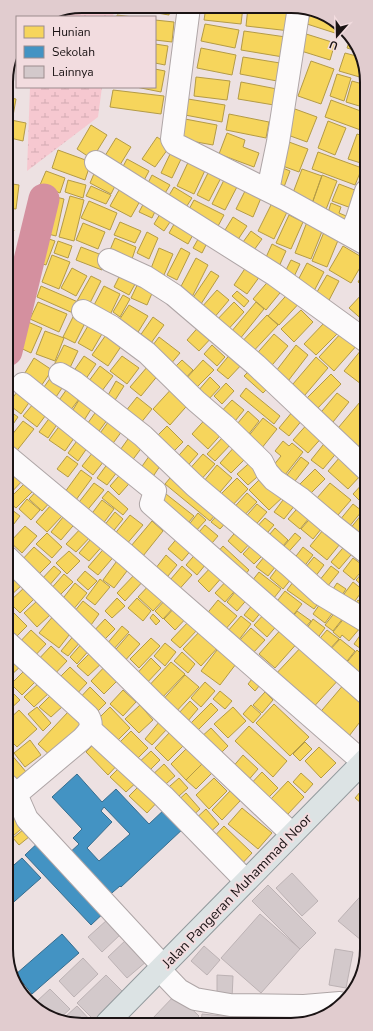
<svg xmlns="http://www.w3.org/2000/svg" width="373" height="1031" viewBox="0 0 373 1031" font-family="'Nunito Sans',sans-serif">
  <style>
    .wetland { fill: url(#wetland-marsh) }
    .homes { fill: #f6d55c; stroke: #b49b46 }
    .schools { fill: #4393c3; stroke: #376d8e; fill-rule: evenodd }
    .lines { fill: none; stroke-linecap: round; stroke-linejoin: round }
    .river { stroke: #d4909f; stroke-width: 31 }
    .building { fill: #d3c9cb; stroke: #bcb2b4 }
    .minor-casing { stroke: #aea5a6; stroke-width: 24 }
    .major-casing { stroke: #929a9d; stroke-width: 24 }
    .minor { stroke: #fcfafb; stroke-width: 22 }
    .major { stroke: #dce3e4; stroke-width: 22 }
    .labels { text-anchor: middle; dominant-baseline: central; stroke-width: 4; stroke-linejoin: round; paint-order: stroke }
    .street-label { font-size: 14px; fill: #1a1314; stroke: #f2dcdf }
    .rim { fill: none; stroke: #1a1314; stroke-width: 2 }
  </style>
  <defs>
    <pattern id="wetland-marsh" width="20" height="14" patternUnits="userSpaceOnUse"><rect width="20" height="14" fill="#f6c8d0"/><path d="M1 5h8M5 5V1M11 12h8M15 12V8" fill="none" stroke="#d2abb2"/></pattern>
  </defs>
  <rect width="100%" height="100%" fill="#ede1e2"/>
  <path class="wetland" d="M82 6H115L113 17H53Z
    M30 87H102L98 117 27 171Z"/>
  <path class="homes" d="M140 6 170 7 169 15 139 10Z
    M206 7H243L241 24 204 20Z
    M248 7H277L292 9 290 31 246 26Z
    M311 10 341 26 338 34 307 24Z
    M117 15 133 17H117Z
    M155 20 174 22 172 42 155 40Z
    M205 24 239 30 235 48 201 41Z
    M244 31 286 37 283 57 241 50Z
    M303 33 335 43 330 60 298 50Z
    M350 39 357 51 347 48Z
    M17 44V66L10 64 14 48Z
    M155 44 168 46 165 65 155 63Z
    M201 48 236 55 232 75 197 68Z
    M345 53 360 57 365 67 363 78 339 71Z
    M243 57 280 63 277 81 240 74Z
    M311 61 334 69 321 104 298 96Z
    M155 69 165 71 161 92 136 87H155Z
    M337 74 351 78 344 101 330 96Z
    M196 77 230 81 227 100 194 96Z
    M352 81 366 85V108L346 102Z
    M241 82 277 89 274 105 238 99Z
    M113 90 164 96 161 114 110 107Z
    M6 97 16 99 13 116 6 114Z
    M188 99 225 105 222 122 185 115Z
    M331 100 366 113V132L325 117Z
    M295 109 317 117 307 142 285 134Z
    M229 114 269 122 266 138 226 130Z
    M6 119 26 123 23 141 6 137Z
    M185 119 217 125 213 145 180 139Z
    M328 121 346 128 335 155 318 148Z
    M91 125 107 135 92 159 77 149Z
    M227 133 245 140 243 147 259 153 254 167 219 154Z
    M357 134 366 137V160L364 164 348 159Z
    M157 137 170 146 155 167 142 159Z
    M116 138 131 147 115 173 100 164Z
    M289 142 308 149 299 172 280 165Z
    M6 143 10 144 6 162Z
    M58 150 91 162 85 180 52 168Z
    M172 150 183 155 172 178 161 173Z
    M318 152 362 168 355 185 312 169Z
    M191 156 208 164 194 194 177 186Z
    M127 159 149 171 141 186 119 174Z
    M278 166 290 171 281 195Z
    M211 167 223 174 209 201 197 195Z
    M96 169 118 180 111 194 90 183Z
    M302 169 322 176 311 206 291 198Z
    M46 171 65 178 60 193 40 185Z
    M152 175 170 185 161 200 144 191Z
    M322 175 337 181 325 212 311 207Z
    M226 176 239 183 225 210 212 204Z
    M68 180 86 185 83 198 65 192Z
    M6 183 19 185 16 209 6 208Z
    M123 183 144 194 131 217 110 206Z
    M339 184 360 192 354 209 332 201Z
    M91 186 111 195 106 204 86 196Z
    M174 187 192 198 183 212 165 202Z
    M245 191 261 198 253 217 236 209Z
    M52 196 64 199 56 236 44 233Z
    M70 196 84 200 74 241 59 237Z
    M147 197 159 203 152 218 139 212Z
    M194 200 224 215 217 228 187 213Z
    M89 201 117 213 110 230 81 218Z
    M272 203 288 210 274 239 258 231Z
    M331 203 341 207 339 213 351 218 348 227 326 219Z
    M163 209 174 216 164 231 154 224Z
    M289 215 303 222 291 249 276 243Z
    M233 217 247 226 235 244 222 235Z
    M177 219 196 229 188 244 169 233Z
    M120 222 141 231 135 243 114 235Z
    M307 222 323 229 311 259 295 253Z
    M83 223 105 232 98 249 76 240Z
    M6 227 14 230 11 239 6 238Z
    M251 231 262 239 249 257 238 249Z
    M147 232 158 238 149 259 137 253Z
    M324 232 339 238 327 267 312 261Z
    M201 234 209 239 202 253 193 248Z
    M37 235 55 241 46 265 29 259Z
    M115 238 136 247 132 259 110 250Z
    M58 241 72 246 68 258 54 253Z
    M272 244 286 251 277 271 263 264Z
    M343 246 365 259 351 283 329 270Z
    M81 247 107 257 102 270 76 260Z
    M159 248 173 254 161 282 148 276Z
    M181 248 190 253 177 280 167 275Z
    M52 255 70 262 59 289 42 282Z
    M196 258 208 265 191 299 178 292Z
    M291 260 300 264 291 283 282 278Z
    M307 263 324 272 314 291 297 282Z
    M6 267 15 269 10 286 6 285Z
    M246 267 260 276 247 294 234 285Z
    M72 268 87 276 76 296 61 288Z
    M366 268V287L358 282Z
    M123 269 139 277 129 295 114 287Z
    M211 271 219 276 199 307 190 302Z
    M327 275 339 281 327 304 314 297Z
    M91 276 101 281 88 307 77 301Z
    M141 277 156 284 147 305 131 298Z
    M271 278 284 288 266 310 253 299Z
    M41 286 78 302 73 313 37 297Z
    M104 286 120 294 110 315 93 307Z
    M6 288 9 289 7 299Z
    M292 289 303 299 279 325 268 316Z
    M217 290 229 300 213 319 201 308Z
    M237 291 249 301 244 307 232 296Z
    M363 293 366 296V323L349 308Z
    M123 295 130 299 120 317 113 312Z
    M38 302 67 314 59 332 30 319Z
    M234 302 244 312 224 334 213 324Z
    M256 302 264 309 235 345 226 338Z
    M129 305 148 316 135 337 116 325Z
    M301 310 313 322 294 342 281 329Z
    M75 313 87 319 75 343 63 337Z
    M267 315 278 325 248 357 237 347Z
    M153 317 164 325 146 350 135 343Z
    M21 319 42 328 31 353 10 343Z
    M92 319 106 327 92 351 78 343Z
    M325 322 337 334 316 355 304 344Z
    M201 324 214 335 199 351 187 340Z
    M110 329 126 339 108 366 92 355Z
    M45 331 64 338 55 361 36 354Z
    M343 331 358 344 334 371 319 357Z
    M274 334 288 346 268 370 253 358Z
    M159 337 180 353 170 365 150 349Z
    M366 344V378L361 384 344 371Z
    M64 345 78 351 66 376 52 369Z
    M212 345 225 357 217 366 204 354Z
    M296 345 308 355 285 385 273 375Z
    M232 352 244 362 228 379 217 370Z
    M84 356 96 364 81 386 69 378Z
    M122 356 139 368 127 384 110 371Z
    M316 357 328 368 299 402 287 391Z
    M34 358 52 370 37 392 20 381Z
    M182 360 193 370 184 380 173 369Z
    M203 360 214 370 194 390 184 381Z
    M100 366 113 376 96 399 83 389Z
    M148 366 159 374 141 396 130 387Z
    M253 367 272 384 263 393 244 376Z
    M54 373 66 382 52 403 39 394Z
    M331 374 341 384 315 411 305 400Z
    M210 377 220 387 208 400 198 391Z
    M116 381 124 386 110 408 103 404Z
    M226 383 234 391 222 404 214 396Z
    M175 385 192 400 170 425 153 409Z
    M69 386 82 395 67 415 55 406Z
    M20 388 33 397 21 414 8 404Z
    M246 388 280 416 274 424 240 396Z
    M337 393 349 402 329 427 317 417Z
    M82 395 95 403 81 425 68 418Z
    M137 397 152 409 136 429 121 417Z
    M38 398 51 408 37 427 23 416Z
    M232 400 244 410 231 426 218 415Z
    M360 402 366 406V438L354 451 333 434Z
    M100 406 111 415 96 435 85 427Z
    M7 409 18 417 7 433Z
    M248 411 259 421 244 440 232 430Z
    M293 411 303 419 289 436 279 428Z
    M54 412 62 417 48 438 39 432Z
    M209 415 225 430 208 449 192 434Z
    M111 418 125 427 111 446 98 436Z
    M263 418 277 429 261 449 247 438Z
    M64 420 79 431 65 451 49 440Z
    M23 421 34 429 15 453 7 446V441Z
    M310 421 325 434 308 453 293 440Z
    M167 426 183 442 168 457 152 441Z
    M133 432 146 442 131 462 118 453Z
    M82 434 92 441 78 461 68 453Z
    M224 436 232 443 215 461 207 454Z
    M327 440 339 450 323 469 311 460Z
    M283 441 289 446 292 443 303 452 285 475 273 466 281 456 275 451Z
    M188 445 198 454 183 471 173 462Z
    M236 445 248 456 231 473 220 463Z
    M97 447 108 456 93 475 82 466Z
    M152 452 164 460 150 481 138 472Z
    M203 454 215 464 198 483 186 473Z
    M67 456 78 464 68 477 57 469Z
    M301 457 309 463 295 481 287 475Z
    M340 457 361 475 348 489 328 471Z
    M255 458 265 470 248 485 237 474Z
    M111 459 121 467 107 485 97 478Z
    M7 462 24 479 7 497Z
    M217 465 232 478 215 498 200 486Z
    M126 468 135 477 119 495 110 486Z
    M315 469 325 479 309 495 298 486Z
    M81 470 92 478 73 504 62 496Z
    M175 472 220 509 210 521 165 484Z
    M263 476 284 496 269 510 249 490Z
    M237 478 248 489 229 509 217 498Z
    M366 480V500L363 504 353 494Z
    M25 483 33 491 16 508 7 501Z
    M94 483 104 490 85 513 76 506Z
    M330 483 351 500 338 515 317 498Z
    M40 487 53 499 42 511 29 499Z
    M108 491 128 509 123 515 102 498Z
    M289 492 299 500 284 519 274 512Z
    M247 493 257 502 239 521 230 512Z
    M166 494 194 516 183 529 156 506Z
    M27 499 40 510 31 520 19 509Z
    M102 500 114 509 102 525 90 516Z
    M303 502 314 512 300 529 288 519Z
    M257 504 267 512 252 529 242 521Z
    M353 504 362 511 348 528 339 521Z
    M51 505 62 516 47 532 36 522Z
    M7 506 20 516 7 533Z
    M68 511 78 520 61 540 51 532Z
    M221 511 229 519 220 529 211 522Z
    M115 512 123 519 111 534 103 527Z
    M198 513 206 520 194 533 187 527Z
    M315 513 326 523 313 539 301 529Z
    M362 514 366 518V530L360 538 349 530Z
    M130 515 143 525 125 546 113 536Z
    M265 518 274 525 261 540 252 532Z
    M152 521 163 531 143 556 131 546Z
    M84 525 93 534 76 552 66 544Z
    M205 525 218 536 207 549 194 538Z
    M25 526 37 536 22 553 10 542Z
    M239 528 253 540 241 553 228 541Z
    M275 528 288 540 277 553 264 541Z
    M323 530 340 544 327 560 310 546Z
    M47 533 62 547 52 558 36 544Z
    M96 533 106 542 89 561 79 553Z
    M295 533 301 538 283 558 278 553Z
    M179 536 193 548 182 561 168 549Z
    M255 541 267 551 254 564 243 554Z
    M348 542 356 549 339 569 331 562Z
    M107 545 117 553 98 575 88 567Z
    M223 546 249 570 242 578 216 554Z
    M34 547 51 562 37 576 20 562Z
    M303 547 313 555 300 572 290 564Z
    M199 550 210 559 197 575 186 565Z
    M69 551 80 561 67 574 56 563Z
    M268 552 280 561 268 576 256 567Z
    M166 555 177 565 163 582 152 573Z
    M314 557 324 565 312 581 301 573Z
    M119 558 130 567 114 588 103 580Z
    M353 558 365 567 354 580 343 571Z
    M282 562 296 573 283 589 270 578Z
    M213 565 224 575 209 592 198 581Z
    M54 566 61 572 47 588 40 581Z
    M182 566 192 575 175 594 165 586Z
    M331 566 339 572 323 592 315 586Z
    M366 569V586L365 588 356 580Z
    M85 571 97 581 88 590 77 580Z
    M137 572 145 579 125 601 117 593Z
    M259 572 281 589 270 603 248 586Z
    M11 574 22 585 7 599V578Z
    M64 574 73 582 57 598 49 591Z
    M230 577 240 585 225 602 215 593Z
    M297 577 324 596 314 609 287 590Z
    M100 579 110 587 95 605 86 598Z
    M152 582 167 596 153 611 138 597Z
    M353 582 363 590 349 609 338 602Z
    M75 583 87 593 72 611 60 602Z
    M337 583 346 589 338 601 329 595Z
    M26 586 36 597 20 613 9 602Z
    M239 587 250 596 237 611 227 602Z
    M285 591 302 604 291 618 274 605Z
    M117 598 125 606 112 618 105 611Z
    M137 598 151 611 143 621 128 608Z
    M167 598 175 606 163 619 155 611Z
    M324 598 337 607 325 623 313 614Z
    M218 600 237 616 224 631 205 616Z
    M358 600 366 605V619L351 609Z
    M37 601 50 615 37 627 24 613Z
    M83 601 99 614 91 625 74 612Z
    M179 603 190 614 175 630 164 619Z
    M253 604 262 611 253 622 244 615Z
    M339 607 347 613 333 631 325 625Z
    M12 611 27 626 11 642 7 638V616Z
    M297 611 311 621 303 630 290 621Z
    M266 612 279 623 267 637 254 625Z
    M153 614 160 621 156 625 150 618Z
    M54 615 73 630 59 648 39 633Z
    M241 616 251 624 238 641 227 632Z
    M346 616 360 628 349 641 342 635 340 638 333 632Z
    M105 619 115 629 101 643 91 634Z
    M313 619 325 628 314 643 303 634Z
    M190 620 199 628 180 648 171 640Z
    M122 626 129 632 112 651 106 645Z
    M284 626 300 640 275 668 259 654Z
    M366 627V648L364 651 354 644Z
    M251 628 265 640 253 653 239 641Z
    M202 629 220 645 201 666 183 649Z
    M31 630 46 644 31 660 16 646Z
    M327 630 339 639 327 652 316 643Z
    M75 634 82 640 68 656 61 651Z
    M129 634 140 644 122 664 111 655Z
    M151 638 160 646 139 668 130 659Z
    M340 639 355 651 344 665 328 652Z
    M84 641 91 648 77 664 70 657Z
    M165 643 176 652 165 666 154 656Z
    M304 644 341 677 309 712 272 678Z
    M51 646 67 661 51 678 35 663Z
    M220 646 239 660 220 685 201 671Z
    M93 650 104 661 88 676 77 666Z
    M357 650 366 659V674L360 681 343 667Z
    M182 652 195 664 188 673 174 661Z
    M12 655 22 665 8 678 7 677V661Z
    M151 658 161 668 143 687 133 678Z
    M109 662 122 676 104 694 91 681Z
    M171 662 185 674 158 702 145 690Z
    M28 667 39 678 22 695 11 684Z
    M70 667 87 683 72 699 55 682Z
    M256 674 264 680 255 691 248 684Z
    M185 675 199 687 173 715 160 703Z
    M40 682 50 692 34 707 24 697Z
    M205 682 215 691 201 707 191 698Z
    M345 683 366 701V714L346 740 317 716Z
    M7 687 20 700 7 712Z
    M90 687 106 703 92 717 76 702Z
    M123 690 136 702 123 716 110 704Z
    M220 691 232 701 225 709 213 699Z
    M265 692 273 700 262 713 253 705Z
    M51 695 63 706 51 717 39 707Z
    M190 701 198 709 187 722 178 714Z
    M211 703 218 710 193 735 186 728Z
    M274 704 309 737 290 756 256 723Z
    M140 705 153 720 139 733 125 719Z
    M251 705 261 714 253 723 243 714Z
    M37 707 51 723 43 731 28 714Z
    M110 707 130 728 113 745 93 724Z
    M233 707 246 721 228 738 214 724Z
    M19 710 37 729 17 747 7 737V721Z
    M68 712 85 729 55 760 38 744Z
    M160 721 168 728 152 745 145 739Z
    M249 726 287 761 273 777 235 741Z
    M211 728 228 746 217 757 199 739Z
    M131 731 148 748 133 763 116 746Z
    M170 732 184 745 168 761 155 748Z
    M99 739 121 761 108 775 86 752Z
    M7 740 12 745 7 750Z
    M30 740 41 755 25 767 14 753Z
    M305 742 312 749 300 761 293 754Z
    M319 747 336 763 321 778 305 761Z
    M187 748 203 763 186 780 171 764Z
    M151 751 160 760 144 776 135 766Z
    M10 753 27 773 13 784 7 777V756Z
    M243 755 258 769 246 783 231 769Z
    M125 762 141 778 126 792 110 777Z
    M203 763 212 773 196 789 186 780Z
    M164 764 175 776 159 790 149 778Z
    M262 772 278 788 262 804 246 789Z
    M301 773 313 784 305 793 293 782Z
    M179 778 188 788 171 803 162 793Z
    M214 778 227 791 209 809 196 795Z
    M144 781 161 798 147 813 129 796Z
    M288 781 304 797 287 815 271 799Z
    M367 784V808L355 798Z
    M230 791 240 801 222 820 212 810Z
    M186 793 200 809 189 819 174 804Z
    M242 808 272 833 258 849 228 824Z
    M206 809 219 824 205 837 192 822Z
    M14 811 27 824 13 836 7 830V817Z
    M29 825 35 832 19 845 13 838Z
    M224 826 252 853 238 868 210 841Z
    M236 1015 312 1020 306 1023H236Z"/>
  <path class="schools" d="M77 774 102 802 116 789 149 824 167 807 185 827 121 887 120 886 106 898 66 856 79 844 73 838 82 829 52 797ZM104 807 130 834 99 861 87 848 112 822 101 811Z
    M43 838 109 908 91 925 25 855Z
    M22 858 41 878 7 908V871Z
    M62 934 79 953 32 994 16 974Z"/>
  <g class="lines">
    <path class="river" d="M7 351 44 199"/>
  </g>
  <path class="building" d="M292 873 318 901 302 916 276 888Z
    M268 885 316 933 300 949 252 901Z
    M367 889V945L338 921Z
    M260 914 300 949 261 993 221 958Z
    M107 920 121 934 102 952 88 937Z
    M127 939 147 961 127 978 108 957Z
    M204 946 220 960 207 975 191 961Z
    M335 949 353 952 346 988 329 985Z
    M83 958 98 974 74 997 59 981Z
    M106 975 124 993 95 1021 77 1003Z
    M217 975 233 976 232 999 217 998Z
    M50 989 70 1009 59 1019 46 1012 36 1002Z
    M176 994 199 1016 192 1023H157L152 1019Z
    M28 997 40 1009 29 1003 26 998Z
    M77 1006 92 1022 90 1023H71L65 1017Z
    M202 1014 232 1017 231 1023H201Z"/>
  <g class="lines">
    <defs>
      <path id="minor" d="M189 7 173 131 172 139 175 144 285 199 366 244
        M96 162 275 275 366 341
        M268 190 278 142 299 7
        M350 235 357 219 366 191
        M109 260 146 277 174 295 256 365 366 469
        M83 311 112 327 147 353 196 401 224 425 262 462 267 472 274 480 300 498 332 525 366 552
        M60 374 74 382 143 436 195 486 290 566 321 594 366 621
        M23 384 155 491 151 504 366 693
        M7 456 126 555 363 762
        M7 557 155 704 292 834
        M7 642 88 716C94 726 89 732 82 739L7 802
        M90 729 163 796 246 881
        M7 785 16 794 27 819 163 966
        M159 969 179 990 195 999 230 1005 304 1006 340 1003"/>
      <path id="major" d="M107 1023 367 758"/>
    </defs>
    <use href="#minor" class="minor-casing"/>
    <use href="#major" class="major-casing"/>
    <use href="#minor" class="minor"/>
    <use href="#major" class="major"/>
  </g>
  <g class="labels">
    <g class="street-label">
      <text transform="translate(237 891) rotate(-46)">Jalan Pangeran Muhammad Noor</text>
    </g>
  </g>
  <path d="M0 0H373V1031H0ZM82 13H291A69 69 0 0 1 360 82V949A69 69 0 0 1 291 1018H82A69 69 0 0 1 13 949V82A69 69 0 0 1 82 13Z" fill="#e1cccf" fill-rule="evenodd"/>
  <path class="rim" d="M82 13H291A69 69 0 0 1 360 82V949A69 69 0 0 1 291 1018H82A69 69 0 0 1 13 949V82A69 69 0 0 1 82 13Z"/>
  <rect x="16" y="16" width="140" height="72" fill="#f2dcdf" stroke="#9c8c8e"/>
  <rect x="24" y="26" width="20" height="12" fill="#f6d55c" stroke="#9c8c8e"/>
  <text x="52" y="36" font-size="12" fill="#1a1314">Hunian</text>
  <rect x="24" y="46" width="20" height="12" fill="#4393c3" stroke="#9c8c8e"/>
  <text x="52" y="56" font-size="12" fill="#1a1314">Sekolah</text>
  <rect x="24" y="66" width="20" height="12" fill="#d3c9cb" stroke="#9c8c8e"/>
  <text x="52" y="76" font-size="12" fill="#1a1314">Lainnya</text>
  <g transform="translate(337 36) rotate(200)" stroke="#f2dcdf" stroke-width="3" paint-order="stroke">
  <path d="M0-3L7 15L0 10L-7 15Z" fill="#1a1314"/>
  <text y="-6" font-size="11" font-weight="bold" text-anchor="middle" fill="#1a1314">U</text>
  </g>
</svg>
